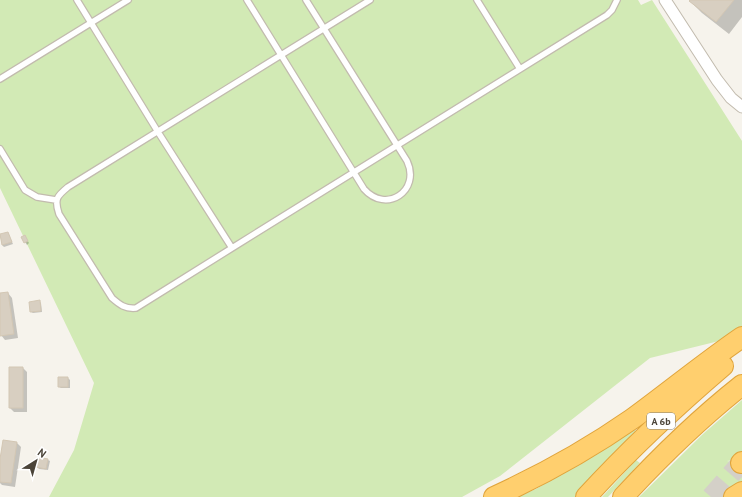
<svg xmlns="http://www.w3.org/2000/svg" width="742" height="497" viewBox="0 0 742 497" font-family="'PT Sans',sans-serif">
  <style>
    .green { fill: #d2eab5 }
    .shadow { fill: #0003 }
    .building { fill: #d8cfc1; stroke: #d3c7b4 }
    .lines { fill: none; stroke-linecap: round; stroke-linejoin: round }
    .motorway-tunnel { stroke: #d4d0c8; stroke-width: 20; stroke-dasharray: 20 10; stroke-linecap: butt }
    .service-casing { stroke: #c2bbae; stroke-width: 8 }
    .minor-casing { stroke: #c2bbae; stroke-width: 13 }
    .motorway-casing { stroke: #e0a43c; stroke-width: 22 }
    .service { stroke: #fff; stroke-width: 5.5 }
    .minor { stroke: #fff; stroke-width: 11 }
    .motorway { stroke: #ffcf6e; stroke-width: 20 }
    .labels { text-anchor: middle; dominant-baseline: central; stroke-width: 3.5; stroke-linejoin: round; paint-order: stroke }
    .shield { fill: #fff; stroke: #817c74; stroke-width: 1 }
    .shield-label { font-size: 10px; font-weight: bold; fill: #4b4439 }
  </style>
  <rect width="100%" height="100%" fill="#f6f3ec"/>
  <path class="green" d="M0 0H638L641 5 652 0 742 141V326L719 341 650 358 500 476 462 497H49L74 450 94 383 0 188Z
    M742 400V453L734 460 727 461 742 464V481L712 497H639L703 434Z
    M634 429 636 431 575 497H516L536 489Z
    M636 460 640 463 608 497H602Z"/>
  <path class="shadow" d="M691 0H742V17L729 34 702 13 690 1Z
    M8 233 13 244 4 247 2 245 0 235Z
    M25 236 29 243 27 245 22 238Z
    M8 293 12 298 18 338 5 340 1 335 0 328V294Z
    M39 301 41 303 42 312 33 313 31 312Z
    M23 368 27 372V412H14L10 408Z
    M68 378 70 380V388H61L59 387Z
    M4 441 17 443 21 447 15 487 2 485 0 483V465Z
    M39 458 48 460 50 461 48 470 39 469 37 467Z"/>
  <path class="building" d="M690 0H734L716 22 689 1Z
    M8 232 12 242 2 245 0 234Z
    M25 235 28 241 24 243 21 237Z
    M8 292 14 334 0 336V293Z
    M40 300 41 311 30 312 29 302Z
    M9 367H23V408H9Z
    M58 377H68V387H58Z
    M3 440 17 442 11 483 0 482V459Z
    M38 457 48 459 46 469 36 467Z"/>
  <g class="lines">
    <path class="motorway-tunnel" d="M711 497 741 463"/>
    <defs>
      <path id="service" d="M77 0 158 132 232 248 607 15 612 10 617 0
        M247 0 364 189C386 214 421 191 407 161L306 0
        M477 0 520 69
        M0 79 128 0
        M0 149 25 190 37 197 56 200
        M232 248 136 308C125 309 120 305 112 298L59 214C54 199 57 196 68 187L370 0"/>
      <path id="minor" d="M665 0 717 80 731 98 742 107"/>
      <path id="motorway" d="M741 463 742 462
        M494 497C542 475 589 449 632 419 669 392 704 363 742 337
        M586 497C629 450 675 407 723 366
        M623 497C660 457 699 419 742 385
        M734 497 742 492"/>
    </defs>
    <use href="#service" class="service-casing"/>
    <use href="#minor" class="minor-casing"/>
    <use href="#motorway" class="motorway-casing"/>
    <use href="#service" class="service"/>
    <use href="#minor" class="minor"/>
    <use href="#motorway" class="motorway"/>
  </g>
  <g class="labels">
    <rect class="shield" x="647" y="413" width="28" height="16" rx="3"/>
    <g class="shield-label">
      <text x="661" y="421">A 6b</text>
    </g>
  </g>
  <g transform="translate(36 461) rotate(37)" stroke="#ffffff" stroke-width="3" paint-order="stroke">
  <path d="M0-3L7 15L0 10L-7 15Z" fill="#4b4439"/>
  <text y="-6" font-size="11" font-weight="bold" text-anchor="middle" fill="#4b4439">N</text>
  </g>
</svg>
